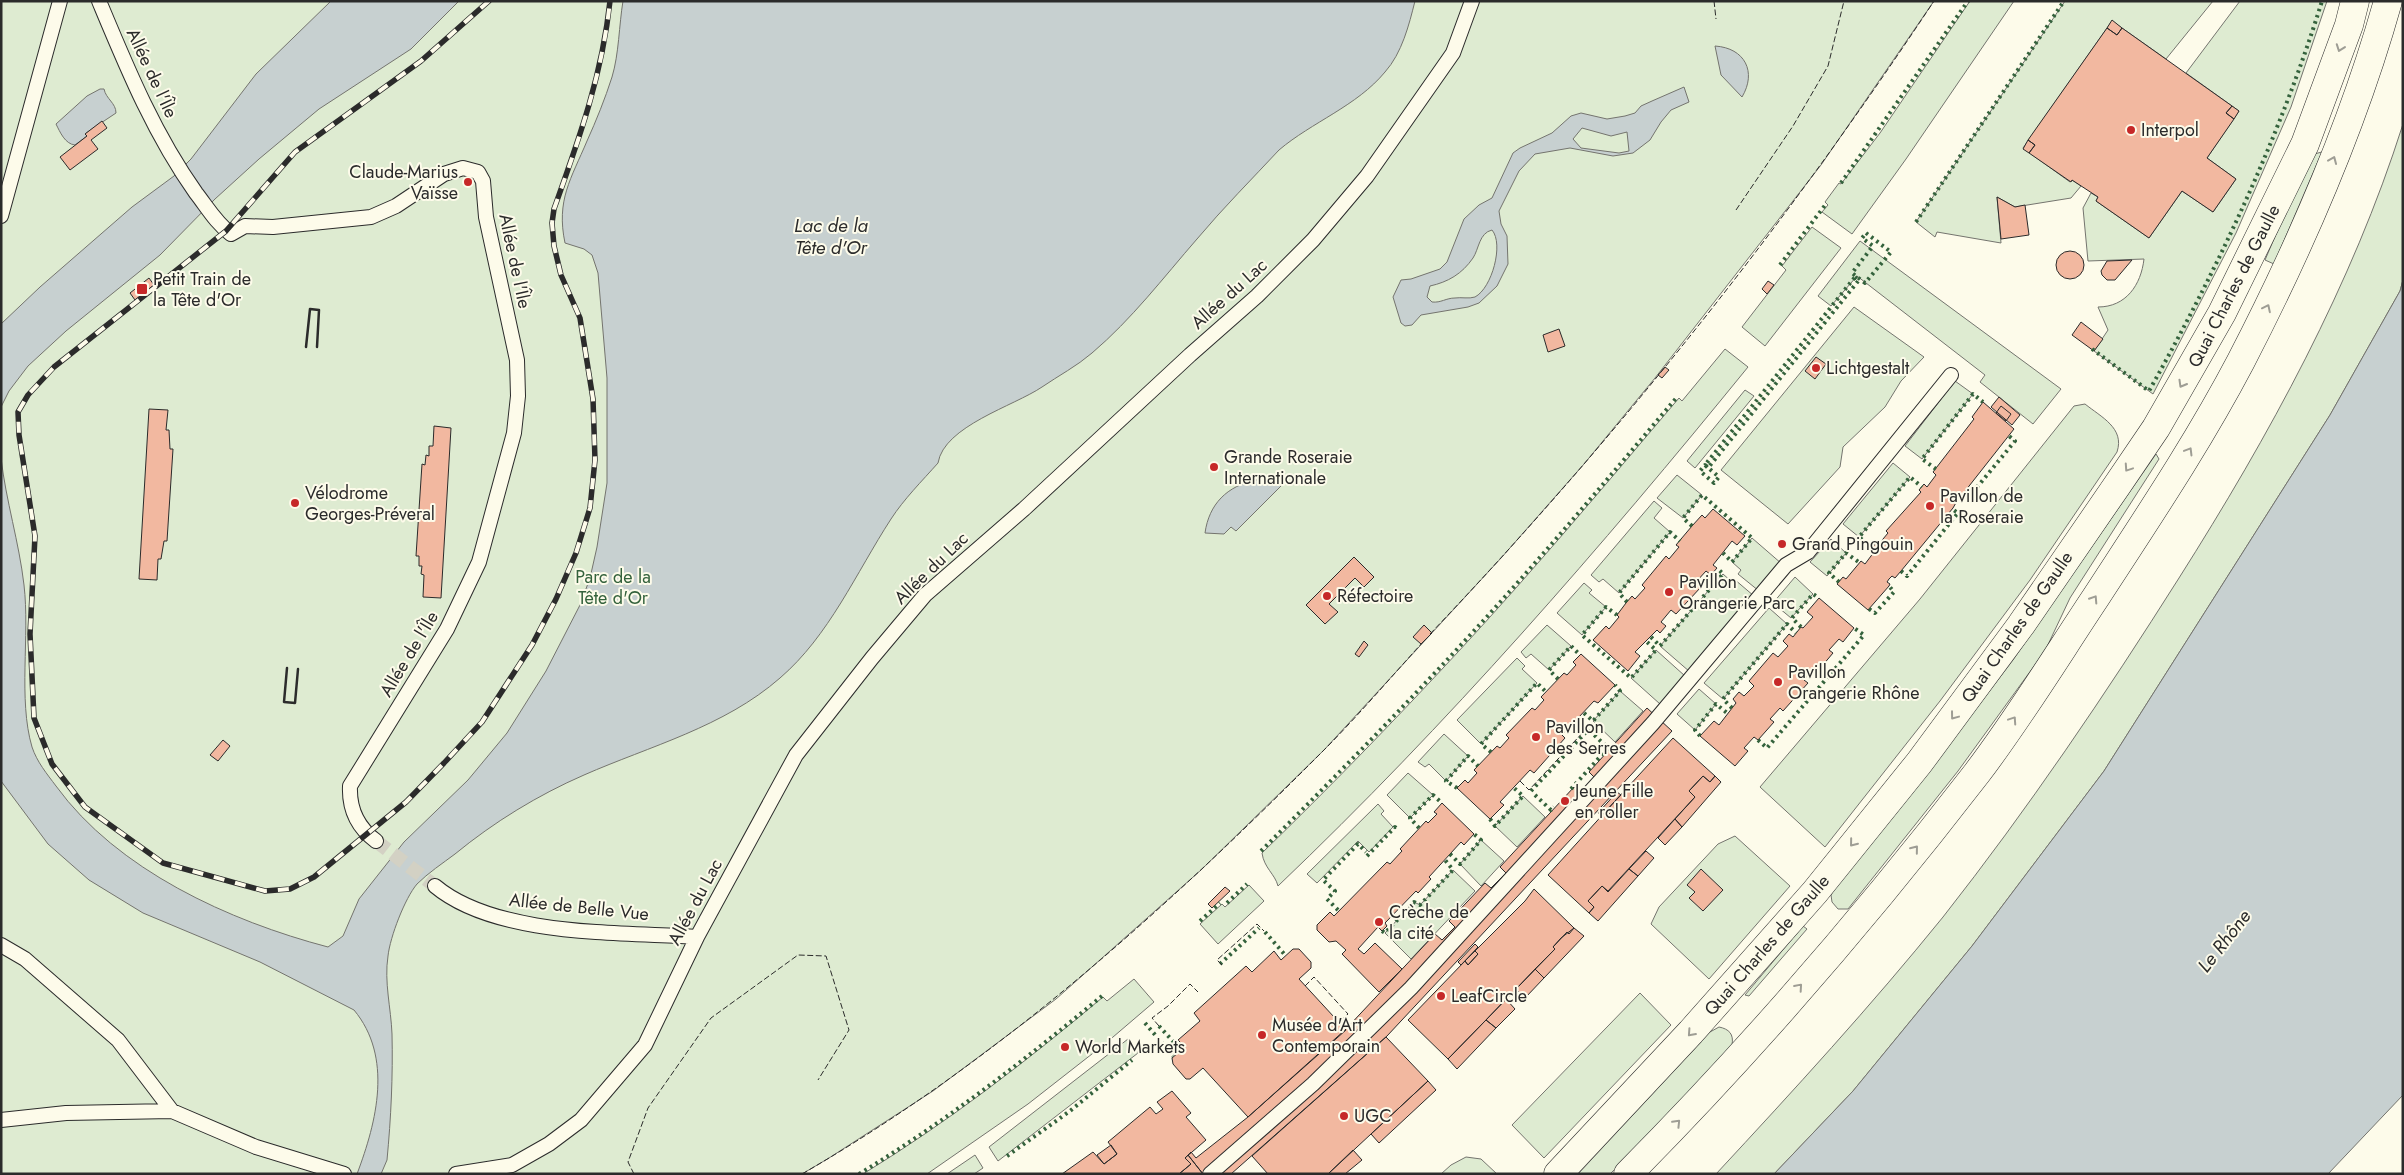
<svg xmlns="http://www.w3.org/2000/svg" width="2404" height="1175" viewBox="0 0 2404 1175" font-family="Jost,sans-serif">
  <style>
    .green { fill: #deebd1; stroke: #74746e }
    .water { fill: #c7d0d0; stroke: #74746e; fill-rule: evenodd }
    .building { fill: #f2b8a0; stroke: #2b2b2b }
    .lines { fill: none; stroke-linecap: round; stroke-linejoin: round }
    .pedestrian-tunnel { stroke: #d3d1c4; stroke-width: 14; stroke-dasharray: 14 7; stroke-linecap: butt }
    .pedestrian-casing { stroke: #2b2b2b; stroke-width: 16 }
    .primary-casing { stroke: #2b2b2b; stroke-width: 29 }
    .pedestrian { stroke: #fdfbea; stroke-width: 14 }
    .primary { stroke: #fdfbea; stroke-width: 28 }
    .rail-casing { stroke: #2b2b2b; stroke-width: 5.5 }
    .rail { stroke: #fdfbea; stroke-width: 4; stroke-dasharray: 11; stroke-linecap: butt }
    .hedge { stroke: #34623c; stroke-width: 4; stroke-dasharray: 2.5 4; stroke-linecap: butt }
    .fence { stroke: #2b2b2b; stroke-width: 1; stroke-dasharray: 6 2.5; stroke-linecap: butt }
    .wall { stroke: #2b2b2b; stroke-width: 2.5 }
    .oneway { stroke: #9e9d94 }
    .poi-dot { fill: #c62828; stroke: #fdfbea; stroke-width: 2 }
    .labels { text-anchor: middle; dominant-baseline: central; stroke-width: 4; stroke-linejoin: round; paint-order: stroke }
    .street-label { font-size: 18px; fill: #2b2b2b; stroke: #fdfbea }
    .poi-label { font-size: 18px; fill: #2b2b2b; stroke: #fdfbea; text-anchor: start }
    .park-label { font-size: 18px; fill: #34623c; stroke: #fdfbea }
    .water-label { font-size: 19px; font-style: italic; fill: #2b2b2b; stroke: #fdfbea }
  </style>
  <rect width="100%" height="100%" fill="#fdfbea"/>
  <path class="green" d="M1 1H1934L1821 165 1655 378 1584 464 1502 557 1324 750 1201 870 1056 999 933 1091 829 1158 802 1174H1Z
    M1970 1H2014L1906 159 1852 234 1822 212 1828 205 1825 202 1839 183 1841 184 1880 133Z
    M2065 1H2213L2166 59 2112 21 2023 148 2070 182 2072 180 2081 186 2071 198 2015 207 1997 197 2001 243 1937 232 1935 237 1916 222Z
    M2240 1H2327L2291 107 2236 233 2153 394 2094 351 2108 330 2098 307C2126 307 2141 285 2144 259L2088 261 2083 208 2091 193 2098 197 2096 201 2149 238 2182 191 2213 212 2236 179 2207 158 2239 111 2186 73Z
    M2403 124V280L2400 291 2330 415 2104 771 1972 946 1853 1091 1774 1174H1716C1794 1090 1871 1006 1943 917 2028 809 2105 695 2179 578 2269 436 2352 285 2403 124Z
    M2322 152 2274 264 2265 260 2310 155Z
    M1812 227 1841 248 1765 346 1742 327 1786 270 1782 266Z
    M1860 241 2061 389 2033 424 1980 382 1985 375 1857 276 1831 306 1818 296Z
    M1854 307 1924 357 1901 381 1885 407 1843 447 1840 467 1788 524 1721 470Z
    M1725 349 1748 367C1600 549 1448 724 1278 886 1275 874 1264 868 1262 853 1329 788 1394 721 1458 652 1534 570 1606 484 1679 398L1682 401Z
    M1955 381 1973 394 1922 459 1905 446Z
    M1745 390 1754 396 1695 468 1687 461Z
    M2085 404C2101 417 2125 428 2117 452L2030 580 1940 701 1825 847 1760 787 1920 599 2074 406Z
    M2156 454 2159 459 2070 598 2045 651 1958 771 1848 909H1838L1832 902 1831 895 1835 888 1919 784 2013 660Z
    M1893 463 1910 477 1859 537 1843 524Z
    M1677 475 1702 495 1683 518 1657 498Z
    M1654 501 1662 508 1654 518 1670 532 1619 593 1603 579 1599 582 1591 575Z
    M1752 538 1782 564 1759 591 1738 574 1741 570 1732 562Z
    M1831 539 1846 553 1827 576 1810 562Z
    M1723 574 1732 582 1734 579 1754 596 1690 672 1660 646Z
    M1795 577 1813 594 1791 618 1773 603Z
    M1584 583 1592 590 1589 593 1606 607 1582 635 1557 613Z
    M1769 608 1787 624 1723 699 1704 683Z
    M1547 625 1571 646 1549 670 1531 654 1526 658 1521 652Z
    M1656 650 1685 676 1660 704 1631 678Z
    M1517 658 1525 666 1522 669 1537 683 1481 744 1457 720Z
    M1699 689 1716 704 1695 730 1677 714Z
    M1620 691 1643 711 1615 742 1593 721Z
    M1444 734 1468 756 1446 781 1429 764 1425 767 1418 762Z
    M1408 773 1433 795 1410 818 1387 795Z
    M1523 796 1545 817 1517 847 1495 826Z
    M1378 804 1384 811 1381 814 1393 827 1369 852 1358 841 1317 883 1307 874Z
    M1735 836 1790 886 1709 979 1651 924 1659 907 1718 844Z
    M1481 840 1504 861 1481 886 1460 864Z
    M1453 870 1475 891 1411 959 1385 933 1414 902 1420 905Z
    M1249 885 1264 901 1218 944 1200 924 1222 904 1225 907Z
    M1803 926 1807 929 1749 996 1745 995Z
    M1134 979 1154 1002 1106 1043 1028 1104 927 1174H863C948 1122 1027 1061 1103 997L1107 1001Z
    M1640 993 1671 1025 1544 1158 1512 1125Z
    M1719 1027C1729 1029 1734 1034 1732 1045L1655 1130 1610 1174H1578L1710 1032Z
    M1128 1039 1138 1053 998 1161 989 1147Z
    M975 1155 983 1168 974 1174H947Z
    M1466 1157 1481 1159 1497 1174H1441L1451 1165Z"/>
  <path class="water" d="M331 1H459L411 49 319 109 259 159 215 199 160 255 66 331 28 366 9 391 1 407V324L40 287 132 207 174 176 191 159 256 74Z
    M623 1H1415C1409 25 1402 53 1385 72 1357 106 1312 122 1279 150 1252 179 1223 208 1197 239 1163 278 1132 319 1092 353 1077 366 1058 376 1042 387 1014 406 944 426 938 463 922 481 904 499 891 519 856 573 829 636 780 678 724 727 650 746 584 775 538 795 494 822 455 854 443 863 428 873 417 884 405 898 390 937 388 956 384 982 391 1008 392 1034 393 1076 391 1118 387 1160L381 1174H357C377 1121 393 1057 354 1010L260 962 143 913 89 880 48 844 1 781V458C6 501 19 542 24 585 30 636 18 699 32 747 37 762 47 774 56 786 117 870 229 921 328 947L343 936 359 899 404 842 468 780 507 733 546 671 580 605 590 578 597 547 607 483V378L598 273 592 255 584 249 565 243C556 200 571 179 587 141 596 121 605 99 612 77 619 54 619 25 623 1Z
    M1715 46C1745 48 1757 72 1742 97L1721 75Z
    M1684 87 1689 102 1671 110 1661 122 1650 140 1633 153 1613 156 1570 148 1535 154 1519 171 1499 211 1501 224 1507 236 1508 264 1497 286 1479 303 1468 307 1421 315 1412 325 1405 326 1401 323 1393 297 1401 280 1411 279 1440 269 1447 262 1464 219 1479 205 1492 198 1513 153 1520 148 1552 133 1571 116 1581 113 1607 119 1625 116 1635 113 1641 106 1652 101ZM1582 128 1611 136 1627 132 1629 151 1619 153 1581 148 1573 139ZM1492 230C1504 244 1492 288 1475 297 1469 299 1461 297 1455 298 1446 298 1441 303 1432 302L1427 297 1430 286C1448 282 1462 274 1473 258 1479 249 1479 233 1492 230Z
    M100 89H104C106 99 116 103 116 113L86 133 87 136 75 145C65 144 60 132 56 124L87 96Z
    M2403 280V1095L2328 1174H1774L1853 1091 1972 946 2104 771 2330 415 2400 291Z
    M1256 480H1267L1283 484 1236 531 1231 527 1224 534 1205 533C1209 504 1227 486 1256 480Z"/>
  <path class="building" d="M2112 20 2122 28 2117 35 2107 28Z
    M2107 28 2117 35 2122 28 2232 106 2226 113 2234 119 2207 158 2236 179 2213 212 2182 191 2149 238 2096 201 2098 197 2072 180 2071 182 2029 153 2035 145 2028 140Z
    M2232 106 2239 111 2234 119 2226 113Z
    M102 121 107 128 91 140 98 149 70 170 60 157 87 136 85 134Z
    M2028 140 2035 145 2029 153 2023 149Z
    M1997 197 2015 207 2025 205 2029 235 2001 239Z
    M2056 265a14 14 0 1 1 28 0a14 14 0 1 1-28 0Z
    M2132 260 2115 280H2107L2102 275 2101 271 2107 261Z
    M149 278 154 285 135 300 130 293Z
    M1768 281 1774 285 1767 294 1762 289Z
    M2081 322 2103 339 2094 351 2072 335Z
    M1559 329 1565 346 1548 352 1543 335Z
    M1816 357 1826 364 1815 379 1805 371Z
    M1665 367 1669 370 1662 378 1658 375Z
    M1999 397 2020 415 2012 425 1991 407Z
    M1983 402 2014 429 1962 495 1959 493 1954 499 1957 501 1953 508 1901 571 1895 578 1892 576 1889 579 1887 582 1890 584 1889 586 1868 610 1837 584 1843 577 1846 579 1861 561 1865 564 1874 552 1870 550 1872 548 1876 543 1878 545 1888 533 1886 531 1921 492 1919 490 1924 484 1927 487 1936 475 1933 472 1974 419 1972 417Z
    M2001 406 2011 414 2006 421 1996 413Z
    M149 409 168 410 166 430H169L170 449H173L167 541H164L161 559H158L157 580 139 579Z
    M434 426 451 428 441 598 423 597 424 575 421 574 422 566H419V556H416L422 464 425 465 426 455 429 456V446H433Z
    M1713 509 1745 536 1737 545 1732 541 1713 565 1717 568 1711 575 1706 571 1696 582 1701 587 1676 614 1671 610 1661 622 1666 626 1660 633 1657 630 1635 652 1640 656 1628 671 1593 640 1606 626 1609 629 1619 617 1617 615 1626 603 1632 596 1635 599 1645 588 1642 585 1666 556 1669 559 1679 547 1676 545 1692 526 1702 515 1705 518Z
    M1354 557 1374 577 1364 587 1355 578 1329 604 1338 612 1325 624 1306 605Z
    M1819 598 1854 628 1843 642 1839 639 1829 650 1833 653 1817 672 1813 669 1804 680 1808 683 1783 711 1780 708 1770 719 1774 722 1758 740 1754 737 1744 748 1748 751 1735 766 1700 736 1714 721 1719 725 1736 703 1733 699 1739 692 1744 696 1754 686 1749 681 1773 653 1778 657 1788 646 1783 641 1789 634 1793 637 1801 627 1803 628 1813 617 1807 612Z
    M1424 625 1432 633 1421 644 1413 637Z
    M1364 641 1368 645 1359 657 1355 654Z
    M1581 654 1615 685 1598 703 1594 701 1562 735 1565 738 1534 773 1530 770 1500 802 1504 805 1490 819 1457 788 1465 780 1468 783 1477 773 1474 770 1497 746 1500 748 1509 738 1506 735 1532 708 1535 710 1544 700 1541 697 1564 673 1567 675 1576 665 1573 662Z
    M1647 708 1672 731 1387 1036 1231 1174H1203L1188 1155 1191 1152 1196 1158 1248 1117 1346 1029 1435 934 1442 940 1455 927 1449 921 1485 883 1491 888 1506 873 1500 867 1574 787 1580 793 1595 778 1589 772Z
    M1673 738 1715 776 1710 782 1703 776 1689 791 1695 797 1608 891 1602 886 1588 901 1594 907 1589 913 1548 875 1606 811 1609 814 1614 809 1618 804 1615 801Z
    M223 740 230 746 218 761 210 755Z
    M1703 776 1710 782 1715 776 1721 782 1682 827 1675 819 1695 797 1689 791Z
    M1617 792 1621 795 1601 816 1598 813Z
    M1615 801 1618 804 1609 814 1606 811Z
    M1442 803 1474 834 1464 845 1461 842 1429 877 1431 879 1418 893 1416 891 1385 923 1387 926 1382 931 1378 927 1358 949 1364 954 1375 943 1402 969 1379 992 1342 954 1346 950 1336 941 1329 942 1317 930V925L1330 912 1334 916 1387 862 1390 864 1402 851 1400 849 1426 821 1428 823 1437 814 1434 812Z
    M1675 819 1682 827 1665 845 1658 838Z
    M1646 851 1654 858 1638 876 1629 869Z
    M1629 869 1638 876 1598 921 1589 913 1594 907 1588 901 1602 886 1608 892Z
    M1701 869 1723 890 1703 911 1689 898 1695 892 1687 885Z
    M1225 887 1230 891 1212 908 1208 904Z
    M1534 889 1574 928 1569 934 1567 932 1553 947 1555 949 1448 1059 1408 1020 1465 961 1468 965 1478 954 1475 951 1525 901Z
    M1574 928 1584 936 1544 978 1535 969 1555 949 1553 947 1561 938Z
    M1475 944 1478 947 1461 965 1458 962Z
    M1293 949H1299L1311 962V968L1299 979 1346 1030 1248 1117 1203 1068 1190 1079H1186L1173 1064 1172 1058 1185 1047 1178 1040 1200 1021 1194 1013 1246 966 1252 972 1274 951 1281 960Z
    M1475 951 1478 954 1468 965 1465 961Z
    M1535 969 1544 978 1525 998 1516 989Z
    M1506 999 1515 1009 1496 1028 1486 1020Z
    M1486 1020 1496 1028 1457 1069 1448 1059Z
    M1386 1037 1428 1081 1328 1174H1268L1252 1156Z
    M1428 1081 1436 1090 1379 1143 1371 1134Z
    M1172 1091 1191 1113 1186 1117 1206 1140 1185 1158 1191 1164 1179 1174H1062L1093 1152 1104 1164 1117 1154 1108 1142 1150 1107 1156 1114 1163 1109 1157 1102Z
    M1111 1145 1117 1154 1104 1164 1097 1155Z
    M1353 1150 1362 1160 1345 1174H1328Z
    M1188 1155 1203 1174H1179L1191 1164 1185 1158Z"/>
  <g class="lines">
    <path class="pedestrian-tunnel" d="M376 841 435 886"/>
    <defs>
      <path id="pedestrian" d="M99 1C127 68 154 134 196 193 207 207 216 223 231 234L245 226 273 227 371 217 396 206 444 174 463 168 478 172 483 181 486 217 517 360 518 396 514 433 479 562 447 629 350 786C349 808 357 827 376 841
        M1 216 60 1
        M435 886C496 937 620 932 697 937
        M1 945 25 959 118 1040 172 1111 256 1147 344 1174
        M1 1120 66 1113 172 1111
        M456 1174 512 1165 549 1144 581 1120 645 1045 697 937 796 755 872 658 925 595 1024 509 1190 355 1257 296 1313 240 1367 176 1453 53 1472 1
        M1210 1174 1313 1084 1411 988 1653 723 1786 565 1808 552 1951 375"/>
      <path id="primary" d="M1558 1174 1691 1032 1815 892 1919 763 2021 625 2118 484 2156 428 2222 313 2305 144 2349 25 2355 1
        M1628 1174C1753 1048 1869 913 1977 773 2019 718 2058 654 2096 597 2146 520 2198 443 2241 361 2300 247 2353 126 2388 1"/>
    </defs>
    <use href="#pedestrian" class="pedestrian-casing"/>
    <use href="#primary" class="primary-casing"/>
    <use href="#pedestrian" class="pedestrian"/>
    <use href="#primary" class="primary"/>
    <defs>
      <path id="rail" d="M489 1 421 61 295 152 226 231 54 367 28 395 18 412 19 435 35 536 30 634 34 718 52 764 85 807 163 863 265 891 290 889 314 877 406 802 444 763 482 722 532 645 556 599 576 553 590 508 595 460 593 399 580 318 561 275 554 246 552 223 554 209C579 139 602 76 610 1"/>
    </defs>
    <use href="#rail" class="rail-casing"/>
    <use href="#rail" class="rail"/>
    <path class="hedge" d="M1841 183 1968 1
      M1916 222 2064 1
      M1866 233 1891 252 1865 283 1852 273 1873 246 1862 238Z
      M1780 265 1826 204
      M1855 277 1859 280 1708 468 1705 465Z
      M2092 349 2149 391C2218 268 2280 137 2322 1
      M1705 465 1719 477 1714 483 1700 471Z
      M1936 469 1922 459 1973 394 1983 402
      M1963 493 1969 497 2015 441 2009 436
      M1692 526 1683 518 1702 495 1752 538 1732 562 1723 553
      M1872 548 1859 537 1910 477 1922 487
      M1901 571 1907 576 1958 513 1952 509
      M1839 582 1829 573 1846 553 1860 563
      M1627 602 1619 593 1670 532 1680 541
      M1869 609 1875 613 1894 592 1889 586
      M1617 615 1606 607 1582 635 1631 678 1656 650 1647 642
      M1801 627 1792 618 1813 594 1819 598
      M1651 637 1660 646 1723 574 1717 568
      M1558 679 1549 670 1571 646 1579 654
      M1732 708 1723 699 1787 624 1796 633
      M1584 713 1593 721 1620 691 1615 685
      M1700 736 1695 730 1716 704 1727 713
      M1758 740 1767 748 1864 635 1854 628
      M1491 752 1481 744 1537 683 1546 692
      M1457 788 1446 781 1468 756 1478 766
      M1571 789 1608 748 1592 733
      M1531 791 1589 729
      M1535 795 1551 810 1554 807
      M1490 819 1495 826 1523 796 1514 788
      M1419 828 1410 818 1433 795 1442 803
      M1261 851C1332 780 1403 708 1472 633 1543 556 1610 476 1678 396
      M1450 854 1460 864 1481 840 1474 834
      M1367 856 1395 827 1398 831
      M1227 903 1247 884
      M1338 910 1327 899 1335 891 1323 880 1358 844 1366 852
      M1200 921 1220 903
      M1382 931 1385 933 1414 902 1420 905 1453 870 1445 860
      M1265 932 1286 956
      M1220 964 1259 928
      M1145 1023 1162 1043
      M1159 1026 1181 1050
      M1168 1051 1173 1056
      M1007 1156 1070 1111 1132 1060
      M859 1174C945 1122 1025 1060 1102 996"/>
    <path class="fence" d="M1714 1 1716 19
      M1736 210 1793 126 1828 66 1844 1
      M1430 634C1616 439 1785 226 1934 1
      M1520 781 1529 790 1587 728 1578 718
      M1222 965 1217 960 1257 924 1264 931
      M1305 986 1314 977 1348 1014 1339 1022
      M1159 1026 1152 1018 1168 1006 1190 984 1198 992
      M634 1174 628 1162 648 1108 711 1018 798 955 826 956 849 1030 818 1080
      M802 1174C999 1060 1163 912 1323 751 1358 716 1390 678 1423 642"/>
    <path class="wall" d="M306 347 310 309 319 310 317 347
      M287 668 284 702 295 703 298 669"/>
  </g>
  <defs><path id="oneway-chevron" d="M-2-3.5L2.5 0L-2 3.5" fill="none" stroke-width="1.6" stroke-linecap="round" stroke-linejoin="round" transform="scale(1.25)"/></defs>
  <g class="oneway">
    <use href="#oneway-chevron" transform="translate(2340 48) rotate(110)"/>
    <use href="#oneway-chevron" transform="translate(2333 160) rotate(-67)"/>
    <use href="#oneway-chevron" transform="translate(2267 308) rotate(-64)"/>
    <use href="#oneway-chevron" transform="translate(2182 384) rotate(120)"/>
    <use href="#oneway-chevron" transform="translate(2189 451) rotate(-59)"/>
    <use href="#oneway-chevron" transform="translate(2128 468) rotate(124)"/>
    <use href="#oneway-chevron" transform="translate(2094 599) rotate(-57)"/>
    <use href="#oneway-chevron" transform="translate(1954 716) rotate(127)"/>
    <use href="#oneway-chevron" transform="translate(2013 720) rotate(-56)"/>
    <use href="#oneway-chevron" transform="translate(1853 843) rotate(129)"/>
    <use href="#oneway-chevron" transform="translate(1915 849) rotate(-51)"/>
    <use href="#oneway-chevron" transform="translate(1799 987) rotate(-49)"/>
    <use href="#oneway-chevron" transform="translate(1691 1033) rotate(132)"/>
    <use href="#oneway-chevron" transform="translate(1677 1123) rotate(-46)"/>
  </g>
  <g class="poi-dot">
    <circle cx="2131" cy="130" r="5"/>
    <circle cx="468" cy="182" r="5"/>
    <rect x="136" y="283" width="12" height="12" rx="2.5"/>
    <circle cx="1816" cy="368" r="5"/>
    <circle cx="1214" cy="467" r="5"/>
    <circle cx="295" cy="503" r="5"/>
    <circle cx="1930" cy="506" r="5"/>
    <circle cx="1782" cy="544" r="5"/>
    <circle cx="1669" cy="592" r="5"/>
    <circle cx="1327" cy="596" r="5"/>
    <circle cx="1778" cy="682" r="5"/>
    <circle cx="1536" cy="737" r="5"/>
    <circle cx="1565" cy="801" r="5"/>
    <circle cx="1379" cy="922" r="5"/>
    <circle cx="1441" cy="996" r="5"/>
    <circle cx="1262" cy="1035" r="5"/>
    <circle cx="1065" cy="1047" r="5"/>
    <circle cx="1344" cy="1116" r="5"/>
  </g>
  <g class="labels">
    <g class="street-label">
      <text transform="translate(152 73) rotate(65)">Allée de l'Île</text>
      <text transform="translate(515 261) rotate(78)">Allée de l'Île</text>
      <text transform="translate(2234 286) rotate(-63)">Quai Charles de Gaulle</text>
      <text transform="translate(1229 294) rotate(-42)">Allée du Lac</text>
      <text transform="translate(931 568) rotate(-44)">Allée du Lac</text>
      <text transform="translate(2017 627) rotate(-55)">Quai Charles de Gaulle</text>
      <text transform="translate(409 654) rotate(-59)">Allée de l'Île</text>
      <text transform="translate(695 902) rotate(-62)">Allée du Lac</text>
      <text transform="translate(579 907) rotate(6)">Allée de Belle Vue</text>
      <text transform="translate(1767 945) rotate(-49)">Quai Charles de Gaulle</text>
    </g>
    <g class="poi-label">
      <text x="2141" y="130">Interpol</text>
      <text x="458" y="172" text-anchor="end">Claude-Marius<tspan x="458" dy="21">Vaïsse</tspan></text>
      <text x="153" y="279">Petit Train de<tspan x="153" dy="21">la Tête d'Or</tspan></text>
      <text x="1826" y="368">Lichtgestalt</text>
      <text x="1224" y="457">Grande Roseraie<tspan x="1224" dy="21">Internationale</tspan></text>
      <text x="305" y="493">Vélodrome<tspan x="305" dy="21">Georges-Préveral</tspan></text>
      <text x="1940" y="496">Pavillon de<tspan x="1940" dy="21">la Roseraie</tspan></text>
      <text x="1792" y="544">Grand Pingouin</text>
      <text x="1679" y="582">Pavillon<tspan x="1679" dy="21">Orangerie Parc</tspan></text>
      <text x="1337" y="596">Réfectoire</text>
      <text x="1788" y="672">Pavillon<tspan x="1788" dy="21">Orangerie Rhône</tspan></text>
      <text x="1546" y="727">Pavillon<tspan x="1546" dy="21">des Serres</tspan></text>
      <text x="1575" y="791">Jeune Fille<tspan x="1575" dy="21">en roller</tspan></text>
      <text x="1389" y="912">Crèche de<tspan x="1389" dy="21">la cité</tspan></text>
      <text x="1451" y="996">LeafCircle</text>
      <text x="1272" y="1025">Musée d'Art<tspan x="1272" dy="21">Contemporain</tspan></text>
      <text x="1075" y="1047">World Markets</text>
      <text x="1354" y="1116">UGC</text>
    </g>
    <g class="park-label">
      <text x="613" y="577">Parc de la<tspan x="613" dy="21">Tête d'Or</tspan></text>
    </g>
    <g class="water-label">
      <text x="831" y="225">Lac de la<tspan x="831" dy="22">Tête d'Or</tspan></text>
      <text transform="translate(2224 941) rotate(-52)">Le Rhône</text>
    </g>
  </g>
  <rect width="2404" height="1175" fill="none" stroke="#2b2b2b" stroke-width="5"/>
</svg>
